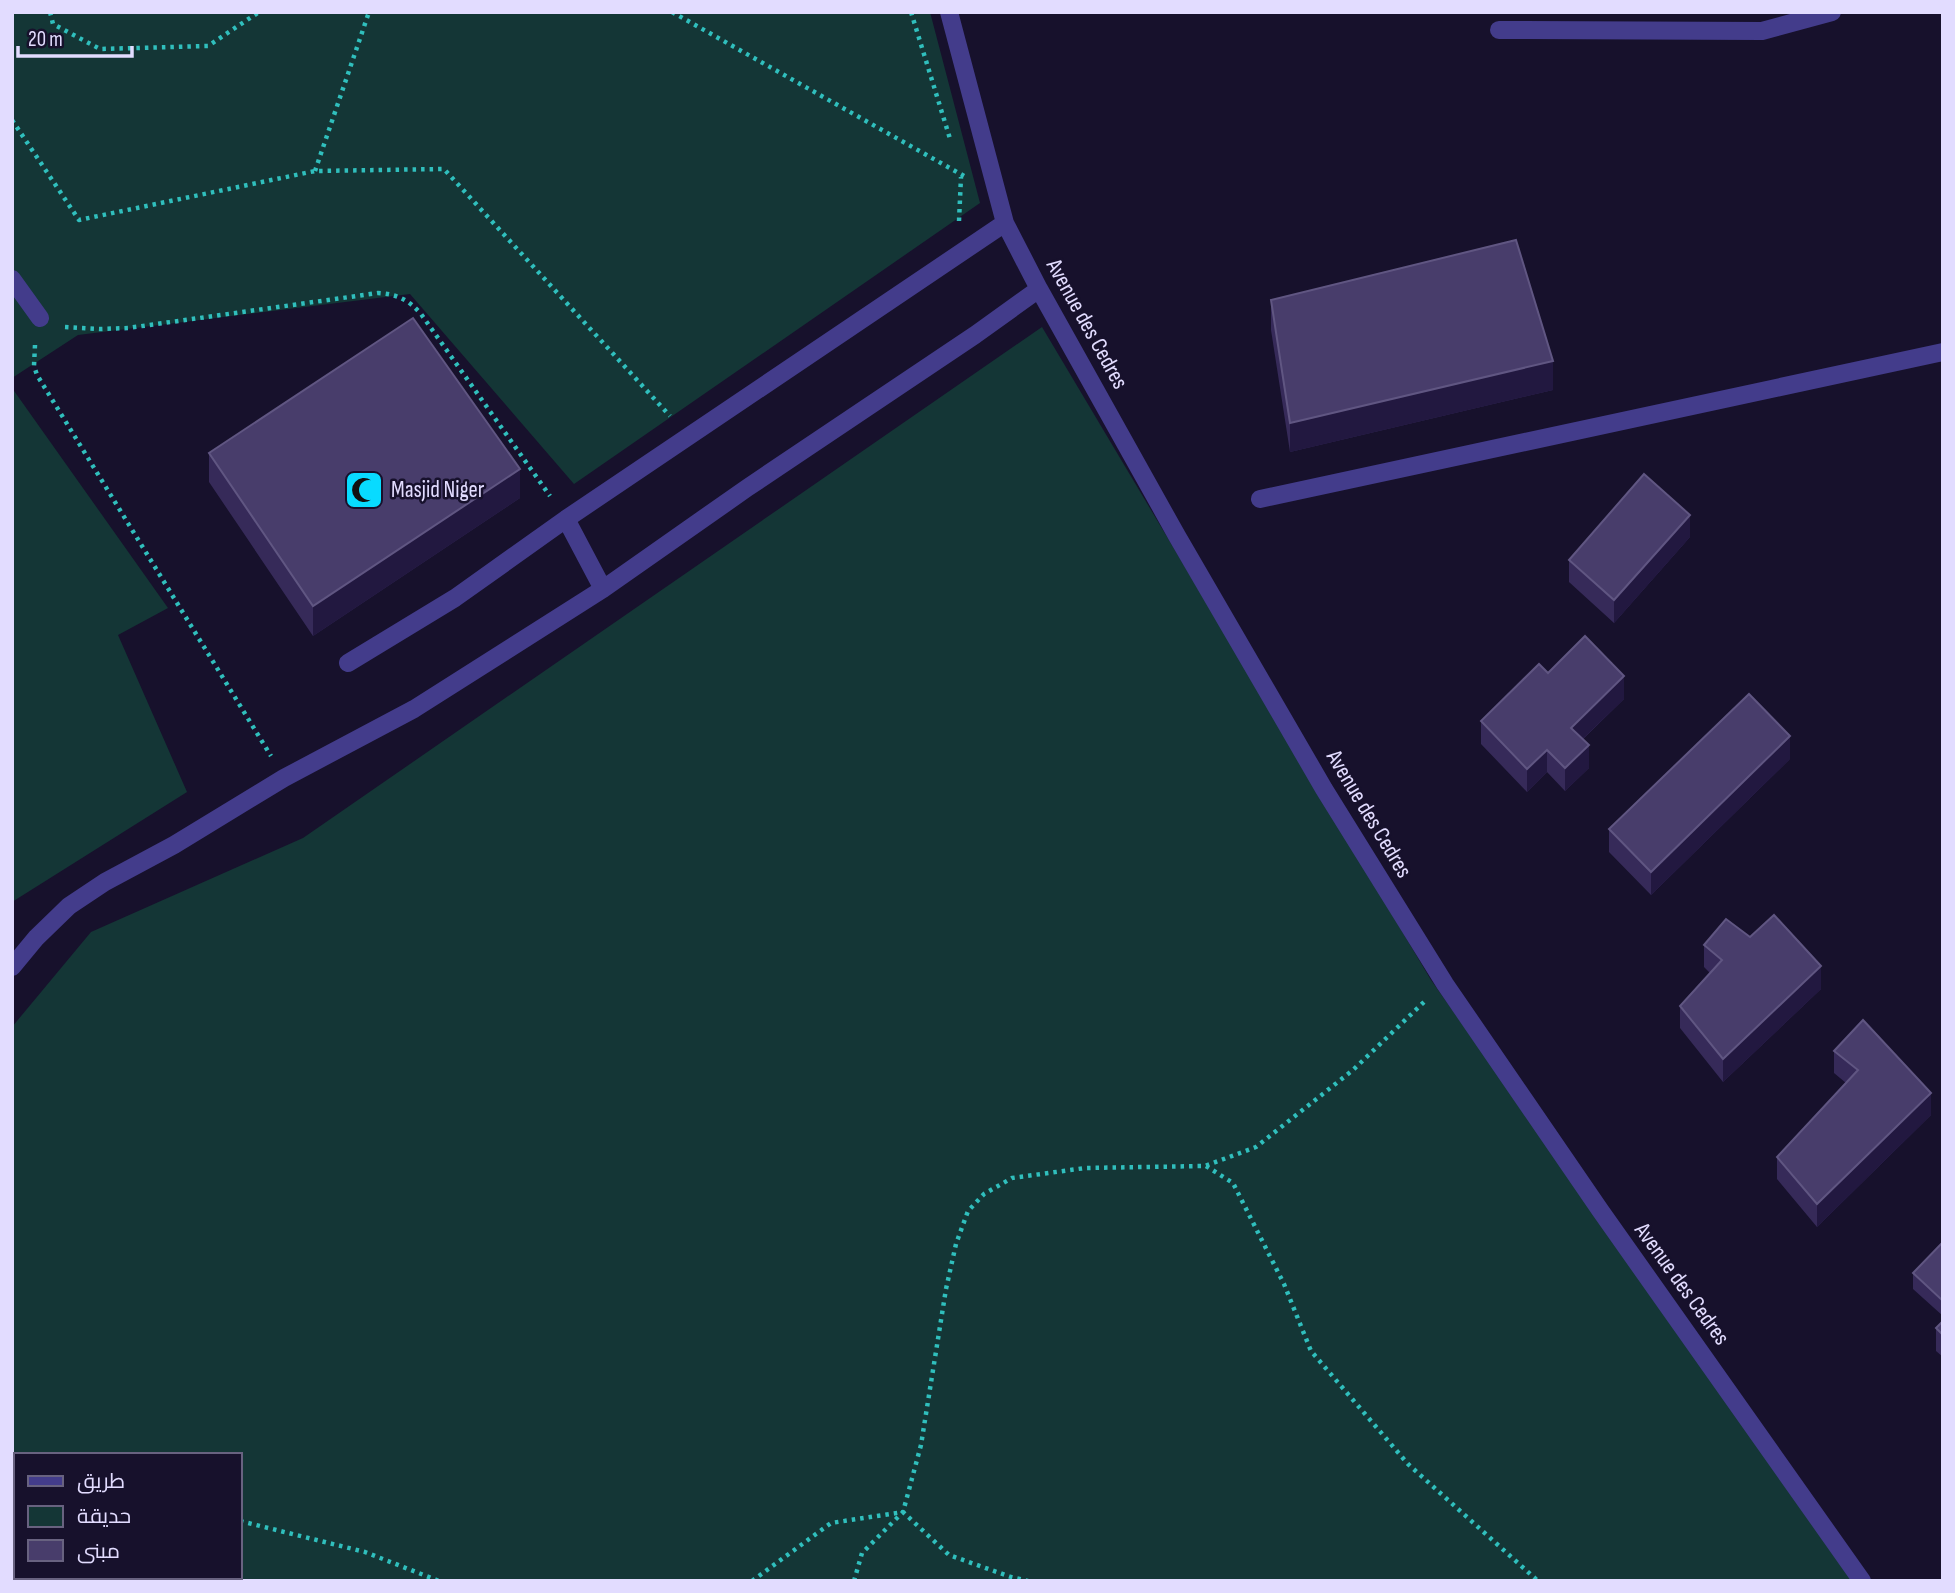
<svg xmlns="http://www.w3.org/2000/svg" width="1955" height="1593" viewBox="0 0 1955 1593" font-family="'Sofia Sans Condensed',Cairo,sans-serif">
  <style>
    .green { fill: #143636; fill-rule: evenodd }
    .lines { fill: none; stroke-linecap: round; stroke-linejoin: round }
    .path { stroke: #30bfbd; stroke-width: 4.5; stroke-dasharray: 3.5 5; stroke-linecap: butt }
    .minor { stroke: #433c8b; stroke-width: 18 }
    .wall { fill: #362a59 }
    .shaded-wall { fill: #221840 }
    .building { fill: #483d6b; stroke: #605682; stroke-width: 2 }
    .labels { text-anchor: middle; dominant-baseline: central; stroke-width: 5; stroke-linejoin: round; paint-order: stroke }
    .street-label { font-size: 23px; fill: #e2dcff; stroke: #17112c }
    .poi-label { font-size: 23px; fill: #e2dcff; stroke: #17112c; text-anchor: start }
  </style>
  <rect width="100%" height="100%" fill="#17112c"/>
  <path class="green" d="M12 12H930L980 203 574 484 410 294 78 335 12 378Z
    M1042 327 1431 980 1856 1581H12V1027L91 932 303 838ZM16 1455H240V1577H16Z
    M12 388 168 608 118 635 187 792 12 902Z"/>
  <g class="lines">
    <path class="path" d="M50 12 53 24 100 49 208 46 259 12
      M672 12 964 176
      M911 12 951 142
      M12 120 79 220 315 171 444 169 670 416
      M315 171 369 12
      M959 221 961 177
      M65 327 100 329 128 328 378 293C397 294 409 300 421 314L550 496
      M35 345 34 366 37 375 271 756
      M1206 1166 1233 1183 1284 1284 1311 1351 1408 1464 1538 1581
      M240 1521 365 1552 439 1581
      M12 1533H16
      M752 1581 831 1523 903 1512 949 1555 1011 1577 1028 1581
      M854 1581 862 1553 903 1512 921 1445 946 1289 956 1244 968 1211 984 1194 1012 1178 1085 1168 1205 1166 1256 1147 1353 1070 1425 1001"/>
    <path class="minor" d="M949 12 1005 223 1039 289 1177 536 1266 689 1324 789 1445 984 1600 1210 1862 1581
      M1499 30 1762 31 1832 12
      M12 279 40 318
      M1260 499 1943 352
      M566 519 603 589
      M348 663 455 598 566 519 1005 223
      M12 967 36 938 69 906 105 882 174 845 284 778 414 709 603 589 747 488 975 335 1039 289"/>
  </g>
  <path class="wall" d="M1271 300 1553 390 1290 452 1271 330Z
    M209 453 520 498 313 636 209 482Z
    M1690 537 1614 623 1569 582V560Z
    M1548 673 1624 699 1583 739 1589 768 1565 791 1547 772 1527 792 1481 744V721Z
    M1790 759 1651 895 1609 852V829Z
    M1704 945 1821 989 1723 1082 1680 1028V1006L1710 973 1704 967Z
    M1834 1051 1931 1115 1817 1227 1777 1179V1157L1846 1083 1834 1073Z
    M1943 1242V1316L1913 1289V1273Z
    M1943 1321V1357L1936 1351V1328Z"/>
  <path class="shaded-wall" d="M1553 361V390L1290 452V423Z
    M520 469V498L313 636V606Z
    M1690 515V537L1614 623V600Z
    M1624 676V699L1571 750V728Z
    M1790 736V759L1651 895V872Z
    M1589 745V768L1565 791V768Z
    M1547 750V772L1527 792V769Z
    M1821 966V989L1723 1082V1059Z
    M1931 1093V1115L1817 1227V1204Z"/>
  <path class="building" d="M1516 240 1553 361 1290 423 1271 300Z
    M413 318 520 469 313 606 209 453Z
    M1644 474 1690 515 1614 600 1569 560Z
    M1585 636 1624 676 1571 728 1589 745 1565 768 1547 750 1527 769 1481 721 1539 664 1548 673Z
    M1749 694 1790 736 1651 872 1609 829Z
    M1774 915 1821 966 1723 1059 1680 1006 1722 960 1704 945 1726 919 1750 937Z
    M1863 1020 1931 1093 1817 1204 1777 1157 1858 1070 1834 1051Z
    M1943 1242V1301L1913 1273Z
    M1943 1321V1335L1936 1328Z"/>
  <defs>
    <symbol id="mosque-square" viewBox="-11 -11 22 22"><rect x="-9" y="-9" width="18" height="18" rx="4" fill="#08dbff" stroke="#17112c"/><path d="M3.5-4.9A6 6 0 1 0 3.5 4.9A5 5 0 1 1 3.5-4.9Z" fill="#111"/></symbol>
  </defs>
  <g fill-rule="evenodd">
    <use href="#mosque-square" x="342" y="468" width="44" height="44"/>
  </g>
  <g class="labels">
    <g class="street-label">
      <text transform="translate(1087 324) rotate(61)">Avenue des Cedres</text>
      <text transform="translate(1369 814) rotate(59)">Avenue des Cedres</text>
      <text transform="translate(1682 1284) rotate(54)">Avenue des Cedres</text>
    </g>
    <g class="poi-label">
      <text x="391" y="490">Masjid Niger</text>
    </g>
  </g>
  <rect width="1955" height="1593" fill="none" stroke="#e2dcff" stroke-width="28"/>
  <rect x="14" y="1453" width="228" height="126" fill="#17112c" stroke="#686280" stroke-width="2"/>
  <rect x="28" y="1476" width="35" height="10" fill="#433c8b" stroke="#686280" stroke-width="2"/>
  <text x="77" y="1488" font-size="21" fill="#e2dcff">طريق</text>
  <rect x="28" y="1506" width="35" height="21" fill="#143636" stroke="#686280" stroke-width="2"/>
  <text x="77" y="1523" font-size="21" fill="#e2dcff">حديقة</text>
  <rect x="28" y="1540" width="35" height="21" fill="#483d6b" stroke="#686280" stroke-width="2"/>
  <text x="77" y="1558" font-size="21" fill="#e2dcff">مبنى</text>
  <path d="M18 46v10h114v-10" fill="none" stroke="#e2dcff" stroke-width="3.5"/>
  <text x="28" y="46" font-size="21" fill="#e2dcff" stroke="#17112c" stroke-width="5" paint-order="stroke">20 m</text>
</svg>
